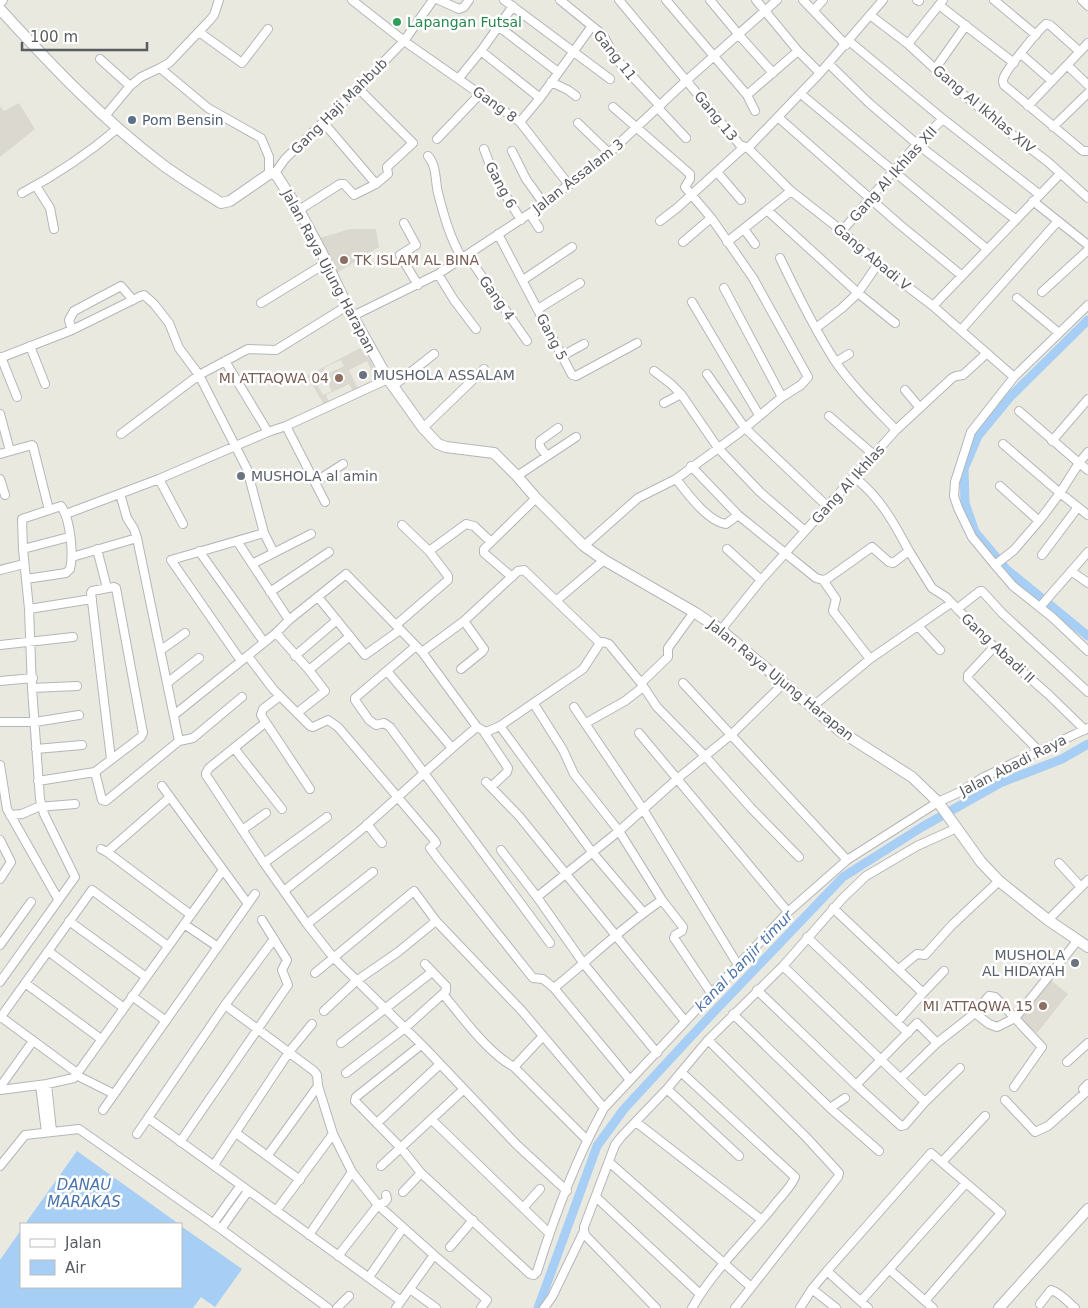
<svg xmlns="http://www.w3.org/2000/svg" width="1088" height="1308" viewBox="0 0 1088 1308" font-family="'DejaVu Sans',sans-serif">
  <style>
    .education { fill: #dad8cf; fill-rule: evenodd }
    .water { fill: #a7cef4 }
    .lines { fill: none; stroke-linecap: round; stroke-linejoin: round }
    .canal { stroke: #a7cef4; stroke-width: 9 }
    .minor-casing { stroke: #b3b6ba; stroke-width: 10 }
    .tertiary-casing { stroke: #b3b6ba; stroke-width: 12 }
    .minor { stroke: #fff; stroke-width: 8 }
    .tertiary { stroke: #fff; stroke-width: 10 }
    .leisure-dot { fill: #2e9e5b; stroke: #fff; stroke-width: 2 }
    .service-dot { fill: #5c6f8a; stroke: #fff; stroke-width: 2 }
    .education-dot { fill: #8d6e63; stroke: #fff; stroke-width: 2 }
    .worship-dot { fill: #6b7280; stroke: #fff; stroke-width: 2 }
    .labels { text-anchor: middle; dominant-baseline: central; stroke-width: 5; stroke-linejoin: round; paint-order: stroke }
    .leisure-label { font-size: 14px; fill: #27864d; stroke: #fff; text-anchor: start }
    .street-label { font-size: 14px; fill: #595c60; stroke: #fff }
    .service-label { font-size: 14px; fill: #4e5e75; stroke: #fff; text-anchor: start }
    .education-label { font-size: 14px; fill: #785e54; stroke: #fff; text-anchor: end }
    .worship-label { font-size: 14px; fill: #5b616d; stroke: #fff; text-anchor: start }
    .water-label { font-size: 15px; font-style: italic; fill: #4b74ab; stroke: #fff }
  </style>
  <rect width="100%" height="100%" fill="#eae9e0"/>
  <path class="education" d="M19 103 35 129 0 157V106L4 111Z
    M350 229H376L379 247 337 273 320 238Z
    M360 348 370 360 380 381 326 408 307 376ZM341 360 344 366 326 374 324 368ZM367 361 376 380 358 389 349 370ZM322 372 332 391 323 395 313 377ZM349 384 353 391 329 402 326 395Z
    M1048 978 1068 994 1037 1033 1017 1018Z"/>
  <path class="water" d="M77 1151 179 1224H25Z
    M181 1226 242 1269 215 1307 201 1297 193 1308H0V1260L21 1230V1287H181Z"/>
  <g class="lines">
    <path class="canal" d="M1088 320 1011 396 978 436 964 469 965 503 975 532 1006 569 1088 636
      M538 1308 597 1146 624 1109 711 1015 843 877 922 827 1000 783 1062 759 1088 744"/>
    <defs>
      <path id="minor" d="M352 0 404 41 520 122 569 185
        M439 0 459 9 464 7 469 0
        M504 0 610 79
        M560 0 603 35 616 59 660 106
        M619 0 740 145 748 148
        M666 0 747 95 755 111
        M710 0 739 35 773 73
        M756 0 798 51 820 73
        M803 0 846 45
        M917 0 919 1
        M994 0 1036 35
        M1082 0 1088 6
        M939 5 1014 63
        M814 10 823 0
        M870 15 908 44 959 91 1005 129 1048 162 1088 198
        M498 26 558 72
        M199 32 242 63 268 29
        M849 41 943 119
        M908 44 943 0
        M481 51 540 98
        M1079 51 1050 25 1046 24C1039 29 1007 69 1004 77 1002 81 1003 81 1004 85L1083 151H1088
        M1021 54 1052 81
        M100 59 130 86
        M829 64 869 103 917 144 1015 219
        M1067 65 1088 85
        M160 68 169 63 210 20 214 15 219 0
        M935 69 966 25
        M459 78 481 51 513 6
        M551 82 568 90 576 96
        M801 94 987 249
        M747 95 798 51
        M1028 106 1088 43
        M658 108 686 138
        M105 116 130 86 141 77 160 68 208 108 261 138 269 157V174
        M779 118 899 224 961 275
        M323 122 376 184
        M520 122 540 98 592 26
        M578 123 609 153
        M1053 127 1088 93
        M437 139 481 93
        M748 148 791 191 842 231 878 264 933 306 1014 377
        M748 148 820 73 883 0
        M484 149 494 176 521 220
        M512 151 526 179 544 204
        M428 156C437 166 435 181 438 193 444 216 450 238 462 258
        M717 172 741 200
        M275 173 285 159 358 88 404 41 433 0
        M36 186 50 208 54 229
        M22 193C54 176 90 152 118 128
        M1033 201 1088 245
        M299 210 340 184H344L354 195 376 184 388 174 387 167 413 143 358 88
        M767 210 858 293 895 323
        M530 214 539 228
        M660 221 677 208 744 147
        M404 223 416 245 400 255 418 285
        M744 229 755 244
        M842 231 917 144 943 119 1040 195
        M498 234 572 375 576 376 637 343
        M683 242 711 218
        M727 242 791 191
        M467 255 527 341
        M780 258C797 293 814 328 835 361 852 386 875 408 896 430
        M438 274 454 300 476 329
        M523 280 572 247
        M724 288 782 397
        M1042 292 1088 250
        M1017 298 1059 333
        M692 302 759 415
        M261 303 326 263
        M1088 305 1014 377 971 432 955 482 954 496 958 508 972 537 995 565 1013 586 1052 617 1088 651
        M933 306 1060 174
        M538 309 580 283
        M353 316 438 274 544 204 609 153 687 80 777 0
        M816 328 842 308 858 293 878 264
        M72 330 69 320 74 311 121 286 133 300
        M961 330 1058 221
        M30 346 45 384
        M562 356 584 344
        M1 357 17 397
        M0 358 72 330 141 296 144 295 154 304 169 323 179 348 199 375 247 469 264 533 274 553
        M225 361 268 432
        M836 362 849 354
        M654 371 671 384 681 394
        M707 374 745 428 828 507
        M393 386 434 354
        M905 390 920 408
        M664 403 681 394 718 448 760 492 805 531
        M1019 411 1079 463 1088 452
        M0 414 10 451
        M829 416 874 455
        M286 426 325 502
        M423 428 484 369
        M121 434 199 375 248 349 276 350 347 306
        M1052 441 1088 399
        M1003 444 1060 493 1088 515
        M0 454 32 445 33 446 49 510
        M547 456 540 447V441L558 428
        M691 466 738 515 816 578 823 580 827 579 872 547 889 562 893 563 909 551 932 588 946 597 994 647 1048 694 1085 730
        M517 476 576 437
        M854 477C880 497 894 523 909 551
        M0 479 5 495
        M159 479 183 524
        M676 479C687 493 708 522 726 524L738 515
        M315 482 343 464
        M1000 486 1039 521
        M120 494 127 518 134 529 137 538 179 741
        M66 514 159 479 268 432 286 426 388 379
        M402 525 429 551 466 524 474 526 491 542
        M237 541 289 620
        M584 546 638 498 676 479 739 433 782 397 801 385 808 377 753 278 712 219 685 187 690 179V174L613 107
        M23 549 69 537
        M97 549 107 588
        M727 549 761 580
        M199 551 264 642
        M1042 555 1078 507
        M72 557 137 538
        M252 564 311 534
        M995 565 1014 550 1039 521 1060 493 1079 463 1088 470
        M0 570 24 564
        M1071 571 1088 583
        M512 577 484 553V549L536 498
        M823 580 836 599 833 611 870 659
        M270 592 329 552
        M318 597 365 655 400 630
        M557 600 604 560
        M1040 607 1088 552
        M29 609 92 599
        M957 609 980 591H982L1002 613 1088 692
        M396 625 448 580V576L429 551
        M918 626 940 650
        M721 630 761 580 896 430 952 378 956 376 963 375 987 353
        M276 633 309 670 325 691 297 713
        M0 645 73 637
        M416 646 355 698V700L369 720 376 725 384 723 390 727 550 943
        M994 647 968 675V679L1039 751
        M161 650 185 633
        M422 652 477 727
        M248 656 273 689 310 726 313 727 328 720 338 727 435 841 436 843 430 848 439 860 533 978 543 979 554 988 630 1080
        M295 656 337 620
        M241 661 171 560 264 533
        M461 669 482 652 484 649 464 621
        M309 670 350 636
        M387 671 452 748
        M0 681 33 678
        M167 683 199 658
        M641 683 668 657V648L694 612
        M683 683 847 860
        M32 688 77 686
        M280 696 263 709 261 715 310 789
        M534 704 563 750 574 774 619 831 662 900 683 927 682 931 675 935 674 938 711 993
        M574 707 643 809 738 965
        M812 707 870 659 951 603
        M174 715 276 633 289 620 346 574 422 652 464 621 518 571 524 570 600 643 603 642 609 644 641 683 657 707 705 756 751 808 799 857
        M0 722H35L79 715
        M265 723 209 768 206 773V775L264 863 307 924 333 957 423 1046 517 1145 567 1191
        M586 723 625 701 643 687
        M500 726 592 852 643 912
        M484 732 508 768 507 772 491 787
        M639 733 788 912
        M234 748 282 809
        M36 749 82 745
        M0 765 7 809 58 899
        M95 772 102 800 106 801 179 741 193 738 242 697
        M38 781 95 772 141 737 143 733 116 588 114 587 92 591 91 593 111 759
        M486 782 519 816 685 1021
        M162 786 248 904
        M10 815 22 814 38 807 75 804
        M367 824 382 843
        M242 830 266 813
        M0 840 11 862 0 879
        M101 849 107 852 191 915
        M501 850 537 897 584 964 657 1053
        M107 852 170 797
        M264 863 327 817
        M1059 863 1080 886
        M284 891C310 870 337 850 362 829 401 795 438 759 477 727L486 732 500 726 583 669 600 643
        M537 897 619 831 677 779 732 734 784 683
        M833 908 923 993 944 971
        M1048 920 1088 880
        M69 921 146 977
        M184 924 218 947
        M307 924 373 872
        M807 937 908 1033
        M0 945 31 902
        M48 951 124 1008
        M783 966 925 1102
        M899 969 917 954 925 955 952 925 999 881
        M315 973 414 891 436 921 522 1011 604 1108
        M0 982 75 877 44 814 40 799 32 688 29 609 23 549 22 519 61 506C70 518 74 554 70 569L66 573 26 579
        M25 983 101 1039
        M554 988C590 959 623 926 662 900
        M757 990 856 1085 901 1126 905 1125 925 1102 960 1068
        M443 994C463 1018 487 1052 514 1067L587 1140
        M132 996 166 1021
        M225 1005 314 1071 317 1075 318 1086 333 1134 352 1172 378 1205 434 1255 487 1300 481 1308
        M324 1011 356 981 398 952 436 921
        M975 1013 989 1024 997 1027 1015 1018 1078 940
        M733 1014 830 1108 879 1151
        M1 1017 77 1073
        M0 1018 92 890 168 946
        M897 1022 923 993
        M708 1040 806 1137 839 1173 838 1177 735 1308
        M341 1043 432 972
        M937 1043 975 1013 989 996 995 997 1042 1047 1014 1087
        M421 1045 356 1097 355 1101 401 1148 421 1173 530 1274 534 1275 537 1272C554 1217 576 1159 604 1108L788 912 847 860 938 802 960 792 984 777 1088 728
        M1067 1062 1088 1043
        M514 1067 543 1036
        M681 1072 795 1177C791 1188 779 1198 772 1208 745 1241 713 1271 692 1308
        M346 1073 405 1028 446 991V986L425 964
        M76 1075 114 1094
        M47 1084 52 1131
        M40 1085 46 1132
        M856 1085 917 1023 937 1043 901 1078
        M0 1087 33 1041
        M667 1089 739 1156
        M0 1090 47 1084 74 1078 223 870
        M1005 1100 1035 1132 1048 1126 1085 1093 1083 1089 1088 1084
        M830 1108 845 1098
        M103 1110 255 894
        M148 1118 401 1301
        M432 1120 549 1233
        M636 1122 762 1220
        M377 1123 439 1065
        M236 1133 300 1180
        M137 1134 225 1005 274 939
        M180 1142 288 985 282 970 287 960 262 920
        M268 1155 318 1086
        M609 1162 751 1287
        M942 1162 985 1116
        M214 1165 289 1052 312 1024
        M0 1166 25 1135 79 1129 221 1229 328 1308
        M381 1166 463 1090
        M403 1192 421 1173
        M596 1197 700 1294
        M523 1208 540 1189
        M276 1211 333 1134
        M213 1224 241 1185
        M221 1229 248 1191
        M584 1231 586 1236 656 1308
        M309 1235 352 1172
        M450 1247 473 1220
        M338 1256 378 1205 385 1202 387 1199 386 1195
        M890 1270 933 1308
        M827 1271 868 1308
        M369 1277 403 1228
        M410 1289 436 1308
        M812 1289 836 1308
        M861 1301 966 1183
        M1040 1304 1051 1290C1061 1293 1068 1302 1075 1308
        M337 1308 349 1296
        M396 1308 434 1255
        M544 1308 552 1297 584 1231V1227L615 1145 621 1137 667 1089 708 1040 783 966 843 898 866 876 917 846 957 828
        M800 1308 812 1289 827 1271 931 1153 1001 1213 925 1301"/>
      <path id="tertiary" d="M0 2 2 0
        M0 9C51 65 103 120 163 165 182 179 202 191 221 203L230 201 269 174 275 173 299 210 320 249 347 306 388 379 423 428 438 444 446 447 494 453 517 476 536 498 584 546 604 560 694 612 721 630 840 731 912 777 938 802 981 862 999 881 1048 920 1088 947
        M999 1308 1088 1209"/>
    </defs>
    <use href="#minor" class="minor-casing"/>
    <use href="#tertiary" class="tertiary-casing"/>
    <use href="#minor" class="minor"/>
    <use href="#tertiary" class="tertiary"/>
  </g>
  <circle class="leisure-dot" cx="397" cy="22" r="5"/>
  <circle class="service-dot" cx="132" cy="120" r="5"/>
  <g class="education-dot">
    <circle cx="344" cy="260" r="5"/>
    <circle cx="339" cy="378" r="5"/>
    <circle cx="1043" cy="1006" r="5"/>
  </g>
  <g class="worship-dot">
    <circle cx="363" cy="375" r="5"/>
    <circle cx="241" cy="476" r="5"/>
    <circle cx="1075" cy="963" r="5"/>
  </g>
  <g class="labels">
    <g class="leisure-label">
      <text x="407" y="22">Lapangan Futsal</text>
    </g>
    <g class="street-label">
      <text transform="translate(615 55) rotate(52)">Gang 11</text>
      <text transform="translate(495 104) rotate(36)">Gang 8</text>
      <text transform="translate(339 106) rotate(-45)">Gang Haji Mahbub</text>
      <text transform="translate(984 109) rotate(40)">Gang Al Ikhlas XIV</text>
      <text transform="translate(716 116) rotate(51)">Gang 13</text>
      <text transform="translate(893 174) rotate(-48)">Gang Al Ikhlas XII</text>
      <text transform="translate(578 176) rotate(-38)">Jalan Assalam 3</text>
      <text transform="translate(501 185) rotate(62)">Gang 6</text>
      <text transform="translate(872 257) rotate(40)">Gang Abadi V</text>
      <text transform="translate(329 271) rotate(62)">Jalan Raya Ujung Harapan</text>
      <text transform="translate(497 298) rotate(55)">Gang 4</text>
      <text transform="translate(552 337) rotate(63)">Gang 5</text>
      <text transform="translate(848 484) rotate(-48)">Gang Al Ikhlas</text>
      <text transform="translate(998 648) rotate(43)">Gang Abadi II</text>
      <text transform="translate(781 680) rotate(39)">Jalan Raya Ujung Harapan</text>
      <text transform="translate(1013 765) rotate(-27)">Jalan Abadi Raya</text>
    </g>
    <g class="service-label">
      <text x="142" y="120">Pom Bensin</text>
    </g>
    <g class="education-label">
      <text x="354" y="260" text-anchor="start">TK ISLAM AL BINA</text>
      <text x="329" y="378">MI ATTAQWA 04</text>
      <text x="1033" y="1006">MI ATTAQWA 15</text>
    </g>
    <g class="worship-label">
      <text x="373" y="375">MUSHOLA ASSALAM</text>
      <text x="251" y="476">MUSHOLA al amin</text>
      <text x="1065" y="955" text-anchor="end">MUSHOLA<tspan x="1065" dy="16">AL HIDAYAH</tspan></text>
    </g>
    <g class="water-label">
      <text transform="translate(744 961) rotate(-46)">kanal banjir timur</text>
      <text x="84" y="1185">DANAU<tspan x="84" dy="17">MARAKAS</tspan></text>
    </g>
  </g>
  <rect x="20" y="1223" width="162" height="65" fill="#ffffff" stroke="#bdbebf"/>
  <rect x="30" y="1239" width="25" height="8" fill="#ffffff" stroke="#bdbebf"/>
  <text x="65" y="1248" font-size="15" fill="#595c60">Jalan</text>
  <rect x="30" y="1260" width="25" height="15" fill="#a7cef4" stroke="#bdbebf"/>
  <text x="65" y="1273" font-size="15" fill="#595c60">Air</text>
  <path d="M22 42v8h125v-8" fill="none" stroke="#595c60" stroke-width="2.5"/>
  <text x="30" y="42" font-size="15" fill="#595c60" stroke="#ffffff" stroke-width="4" paint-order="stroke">100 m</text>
</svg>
